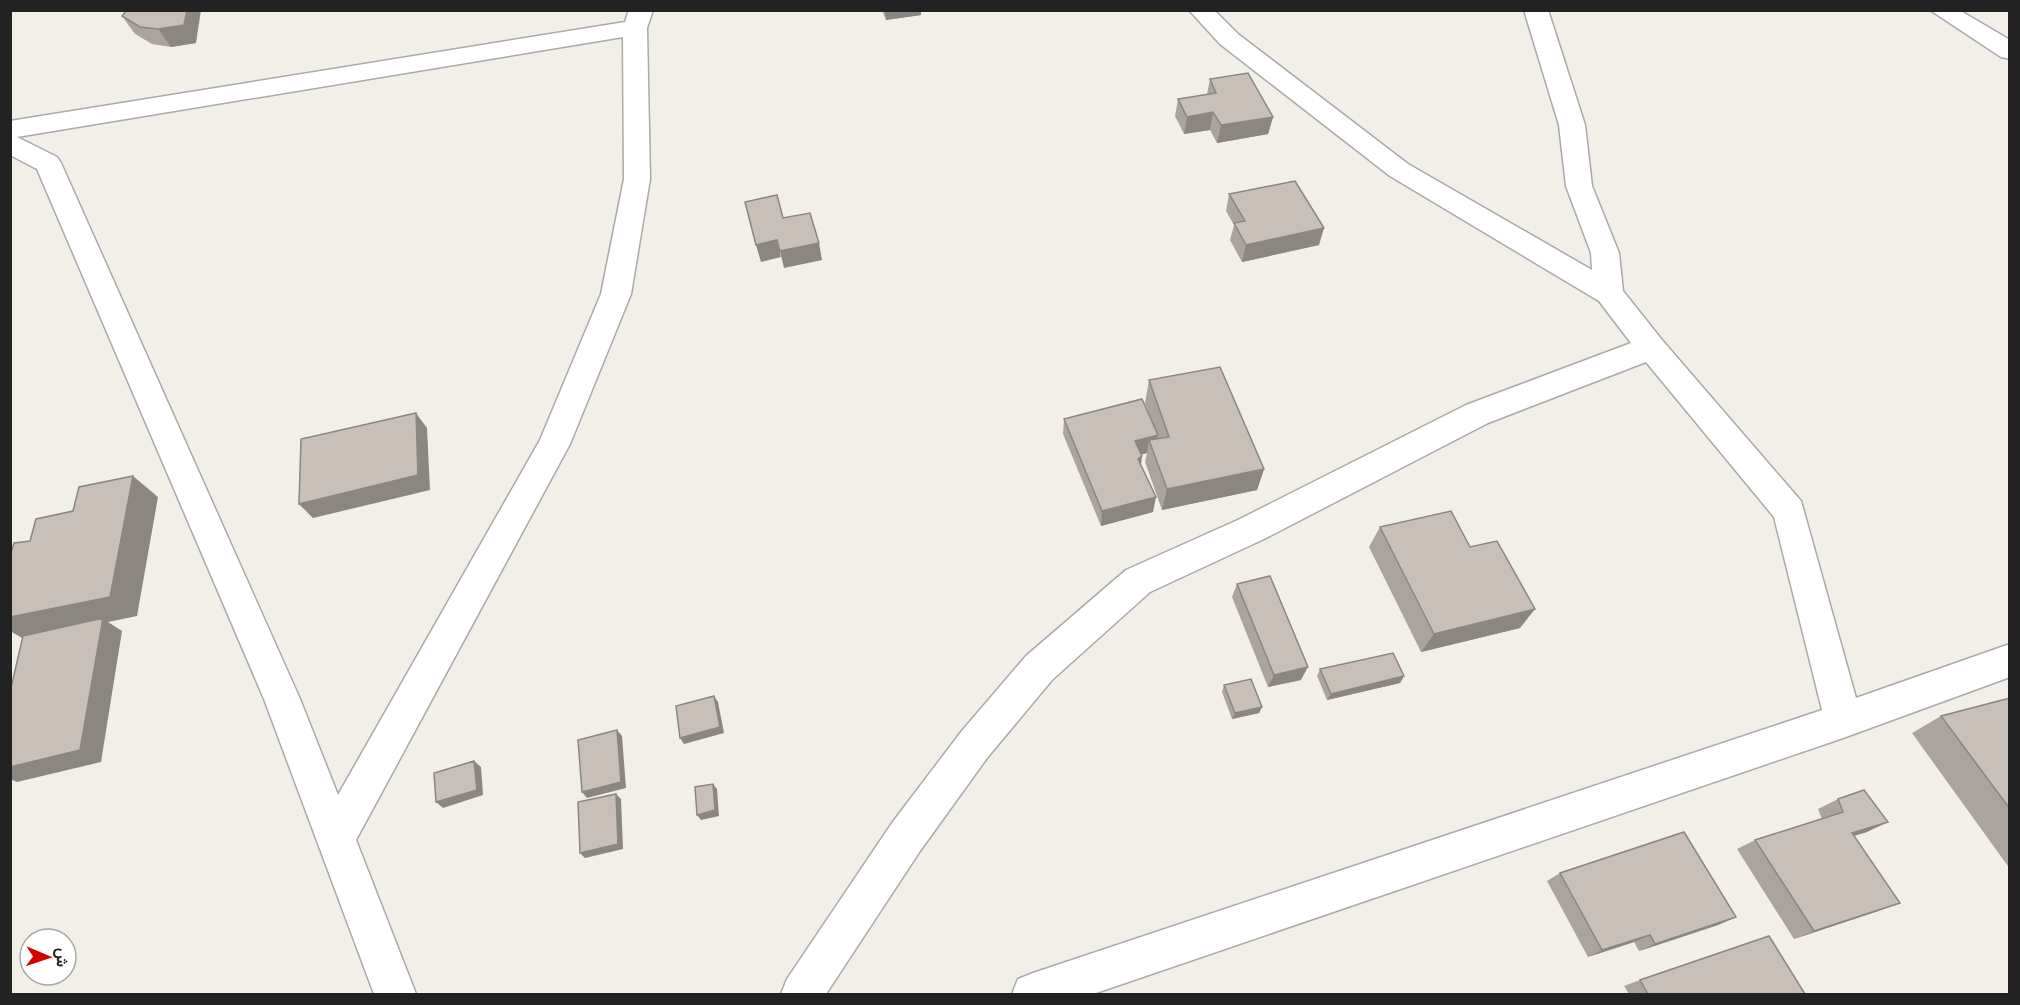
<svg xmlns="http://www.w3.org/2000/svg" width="2020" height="1005" viewBox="0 0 2020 1005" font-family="'Open Sans',Vazirmatn,sans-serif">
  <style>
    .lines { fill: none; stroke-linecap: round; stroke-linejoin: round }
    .minor-casing { stroke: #a9a9a9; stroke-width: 3 }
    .minor { fill: #fff; fill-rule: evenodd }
    .wall { fill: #aba49e }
    .shaded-wall { fill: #8b8681 }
    .building { fill: #c7bfb8; stroke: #8b8681; stroke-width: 1.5 }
  </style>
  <rect width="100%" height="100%" fill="#f2efe9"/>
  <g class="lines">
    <defs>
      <path id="minor" d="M629 10H653L647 28 650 179 631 294 570 444 356 840 416 994H374L264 699 37 169 10 155V121L625 22ZM623 37 624 179 601 294 540 440 338 795 300 699 61 163 57 157 17 137Z
        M1189 10H1214L1238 34 1408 164 1592 270 1591 253 1566 186 1559 125 1524 10H1548L1585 125 1592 186 1619 253 1623 291 1662 340 1801 501 1856 698 2010 644V677L1843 738 1093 994H1012L1018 979 1033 973 1822 710 1774 517 1646 362 1488 423 1264 539 1150 592 1052 680 987 758 920 851 826 994H781L787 979 892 823 961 732 1026 656 1126 570 1240 519 1466 405 1631 343 1599 301 1390 176 1220 44Z
        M1930 10H1959L2010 40V59L2001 57Z"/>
    </defs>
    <use href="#minor" class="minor-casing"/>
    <use href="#minor" class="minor"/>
  </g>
  <path class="wall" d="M882 10H921V15L886 20Z
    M122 16 196 43 171 47 152 44 135 34Z
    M1210 79 1273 117 1268 134 1217 143 1210 130 1184 134 1175 116 1178 99 1207 94Z
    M1229 194 1319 245 1242 262 1230 240 1234 225 1226 211Z
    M1149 380 1264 469 1257 490 1162 510 1145 462 1147 453 1142 454 1141 465 1153 512 1101 526 1063 434 1064 419 1151 420 1145 403Z
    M1380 527 1470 547 1520 628 1421 652 1369 547Z
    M1237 584 1301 680 1268 687 1232 597Z
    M1320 669 1404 676 1400 683 1327 700 1317 676Z
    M1224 685 1262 707 1259 713 1232 719 1222 692Z
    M2010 698V869L1912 733 1941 716Z
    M1838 799 1867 832 1854 836 1878 911 1794 939 1737 849 1755 840 1822 819 1818 809Z
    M1560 873 1736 917 1718 925 1639 951 1634 942 1588 957 1547 881Z
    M1640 980 1805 994H1629L1624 986Z"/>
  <path class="shaded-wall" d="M187 10H201L196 43 171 47 158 29Z
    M890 10H921V15L886 20 885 11Z
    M1213 112 1210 130 1184 134 1187 117Z
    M1273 117 1268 134 1217 143 1221 125Z
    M1324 228 1319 245 1242 262 1246 245Z
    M777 240 781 257 761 262 756 245Z
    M819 243 822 260 784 268 780 251Z
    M416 413 427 428 430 490 313 518 299 504Z
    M1158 435 1155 451 1149 440 1147 453 1133 457 1135 441Z
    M1142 456 1140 471 1138 459Z
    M1264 469 1257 490 1162 510 1167 489Z
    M133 476 158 497 137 616 108 622 122 631 101 762 17 782 10 779V767L24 639 10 631V617Z
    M1156 497 1153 512 1101 526 1102 511Z
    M1535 609 1520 628 1421 652 1434 634Z
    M1308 667 1301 680 1268 687 1274 675Z
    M1404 676 1400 683 1327 700 1331 694Z
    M714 696 718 702 724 733 684 744 680 738Z
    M1262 707 1259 713 1232 719 1235 713Z
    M617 730 622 736 626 788 587 798 582 792Z
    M474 761 481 767 483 795 443 808 436 802Z
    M713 784 717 789 719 816 701 820 697 815Z
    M616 794 621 799 623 849 585 858 580 853Z
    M1888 822 1867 832 1832 842 1852 833Z
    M1900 903 1878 911 1794 939 1814 931Z
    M1736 917 1718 925 1639 951 1655 944Z
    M1650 935 1634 942 1588 957 1602 950Z"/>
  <path class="building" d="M127 10H187L184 25 158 29 140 27 122 16Z
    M1248 73 1273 117 1221 125 1213 112 1187 117 1178 99 1216 93 1210 79Z
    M1295 181 1324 228 1246 245 1234 223 1245 221 1229 194Z
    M777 195 783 218 810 213 819 243 780 251 777 240 756 245 745 202Z
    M1220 367 1264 469 1167 489 1149 440 1169 437 1149 380Z
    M1142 399 1158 435 1135 441 1142 456 1138 459 1156 497 1102 511 1064 419Z
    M416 413 418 475 299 504 301 439Z
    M133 476 110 597 10 617V556L14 543 30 541 36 519 73 511 79 487Z
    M1451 511 1470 547 1497 541 1535 609 1434 634 1380 527Z
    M1270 576 1308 667 1274 675 1237 584Z
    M103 618 80 750 10 767V692L23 636Z
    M1393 653 1404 676 1331 694 1320 669Z
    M1251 679 1262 707 1235 713 1224 685Z
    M714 696 720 727 680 738 676 706Z
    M2010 698V809L1941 716Z
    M617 730 621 782 582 792 578 740Z
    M474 761 477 790 436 802 434 773Z
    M713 784 715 810 697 815 695 787Z
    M1864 790 1888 822 1852 833 1900 903 1814 931 1755 840 1843 812 1838 799Z
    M616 794 618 844 580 853 578 802Z
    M1684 832 1736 917 1655 944 1650 935 1602 950 1560 873Z
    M1769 936 1805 994H1648L1640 980Z"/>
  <rect width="2020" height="1005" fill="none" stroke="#222222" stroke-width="24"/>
  <g transform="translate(48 957) rotate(92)"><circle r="28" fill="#ffffff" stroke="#a7a7a7" stroke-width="1.5"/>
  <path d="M0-4.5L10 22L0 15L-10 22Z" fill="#d40000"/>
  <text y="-9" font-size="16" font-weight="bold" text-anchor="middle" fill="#222222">ش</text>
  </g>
</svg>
